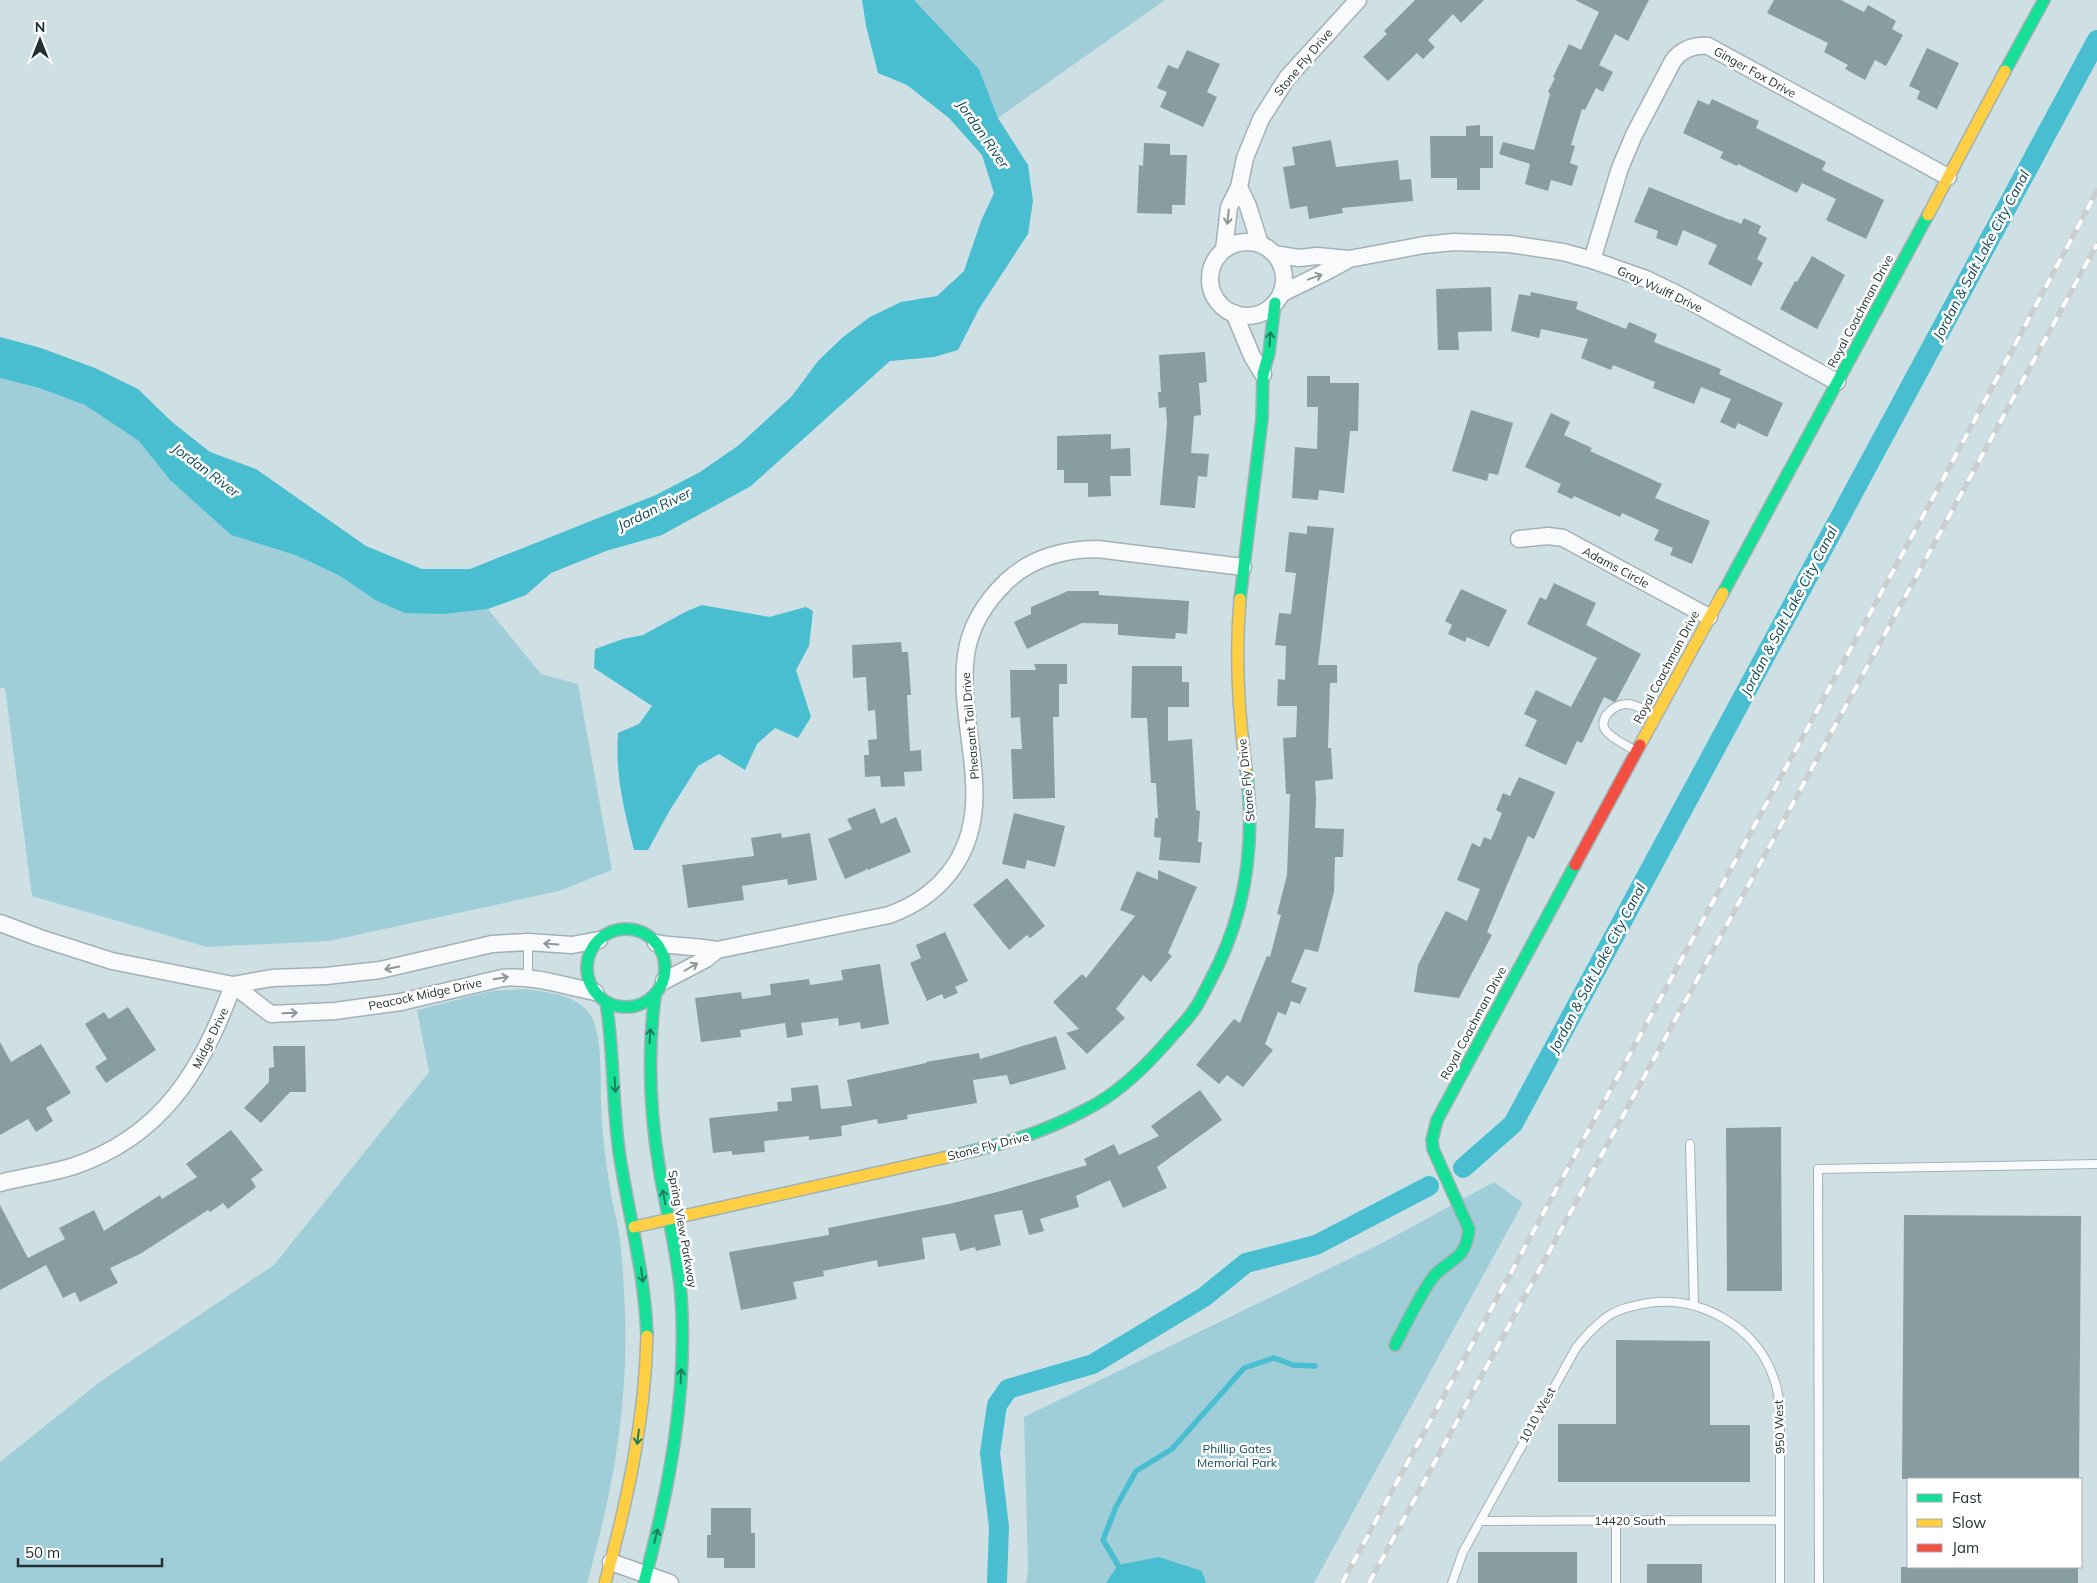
<svg xmlns="http://www.w3.org/2000/svg" width="2097" height="1583" viewBox="0 0 2097 1583" font-family="Mulish,sans-serif">
  <style>
    .green { fill: #a0ced8 }
    .water { fill: #49bed1 }
    .lines { fill: none; stroke-linecap: round; stroke-linejoin: round }
    .stream { stroke: #49bed1; stroke-width: 5.5 }
    .canal { stroke: #49bed1; stroke-width: 20 }
    .building { fill: #889da1 }
    .lane-casing { stroke: #a3b1b4; stroke-width: 10 }
    .street-casing { stroke: #a3b1b4; stroke-width: 19 }
    .fast-casing { stroke: #a3b1b4; stroke-width: 14 }
    .slow-casing { stroke: #a3b1b4; stroke-width: 14 }
    .jam-casing { stroke: #a3b1b4; stroke-width: 14 }
    .lane { stroke: #f8fafb; stroke-width: 8 }
    .street { stroke: #f8fafb; stroke-width: 16 }
    .fast { stroke: #16e098; stroke-width: 11 }
    .slow { stroke: #ffcf43; stroke-width: 11 }
    .jam { stroke: #f24e42; stroke-width: 11 }
    .rail-casing { stroke: #c9ced0; stroke-width: 5.5 }
    .rail { stroke: #fff; stroke-width: 4; stroke-dasharray: 11; stroke-linecap: butt }
    .oneway { stroke: #8e9596 }
    .oneway2 { stroke: #1d7f60 }
    .labels { text-anchor: middle; dominant-baseline: central; stroke-width: 5; stroke-linejoin: round; paint-order: stroke }
    .street-label { font-size: 12px; fill: #233032; stroke: #fff }
    .park-label { font-size: 12px; fill: #104b55; stroke: #fff }
    .water-label { font-size: 14px; font-style: italic; fill: #0d4954; stroke: #fff }
  </style>
  <rect width="100%" height="100%" fill="#cfe0e4"/>
  <path class="green" d="M914 0H1165L998 118 979 69Z
    M0 378 39 388 85 405 140 441 170 480 231 535 298 556 342 577 375 600 445 614 488 609 541 674 578 684 612 870 559 891 329 941 207 947 32 896 5 688H0Z
    M524 989C546 992 575 994 589 1013 605 1033 599 1094 602 1121 604 1143 606 1166 610 1188 612 1203 617 1218 619 1233 622 1252 623 1273 624 1293 631 1392 614 1488 587 1583H0V1462L101 1381 274 1265 429 1072 417 1010 491 991Z
    M1494 1182 1523 1203 1314 1583H1026L1028 1570 1024 1417 1384 1242Z"/>
  <path class="water" d="M862 0H914L979 69 998 118 1028 165 1033 201 1028 234 979 309 958 350 934 357 890 361 751 486 662 535 606 551 551 573 526 595 488 609 445 614 405 613 375 600 342 577 298 556 231 535 170 480 139 441 85 405 39 388 0 378V337L41 348 95 368 138 389 172 422 210 452 256 469 366 546 422 569H470L656 495 700 472 739 445 792 396 818 361 843 337 870 317 901 302 937 296 964 271 981 221 994 193 982 155 949 118 907 85 878 73 866 26Z
    M702 605 769 617 806 607 813 611 809 646 796 670 811 717 798 738 775 728 757 744 745 770 719 754 698 766 670 810 648 850H634C624 809 615 776 618 733L639 724 652 706 594 668 595 649 623 639 643 635 687 611Z
    M1159 1557 1202 1571 1206 1583H1106L1118 1565Z"/>
  <g class="lines">
    <path class="stream" d="M1118 1565 1103 1540 1116 1507 1136 1471 1172 1449 1244 1368 1274 1358 1293 1365 1315 1366"/>
    <path class="canal" d="M1463 1168 1513 1124 2097 40
      M997 1583 999 1527 990 1453 997 1405 1008 1389 1093 1364 1204 1297 1246 1263 1316 1245 1429 1186"/>
  </g>
  <path class="building" d="M1415 0H1484L1461 23 1453 14 1428 40 1435 47 1423 59 1417 53 1388 81 1363 57 1387 34 1384 31Z
    M1575 0H1649L1628 41 1615 34 1599 65 1613 72 1603 92 1596 88 1585 110 1582 109 1571 145 1575 146 1570 163 1578 166 1572 186 1551 180 1548 191 1525 184 1530 164 1499 154 1503 142 1534 150 1550 94 1548 92 1555 78 1553 77 1569 44 1581 50 1599 12Z
    M1774 0H1841L1864 12 1868 5 1896 21 1892 29 1903 35 1886 66 1875 60 1865 80 1845 69 1848 65 1824 52 1828 43 1767 13Z
    M1927 48 1959 63 1937 109 1917 99 1920 91 1909 86Z
    M1187 50 1220 64 1207 92 1217 97 1203 127 1160 107 1167 92 1157 88 1168 65 1178 69Z
    M1712 99 1759 121 1756 128 1826 162 1822 170 1884 200 1866 239 1826 220 1836 199 1802 183 1797 193 1738 164 1737 166 1720 158 1723 152 1683 133 1698 100 1709 105Z
    M1480 125V136H1493V168H1480V190H1457V178H1431L1430 136H1466V126Z
    M1331 140 1336 167 1398 160 1400 180 1411 179 1413 201 1342 208 1343 213 1309 219 1307 206 1290 209 1283 167 1295 165 1292 147Z
    M1144 143 1170 144V155H1187L1185 205H1172V214L1137 213 1139 165 1143 166Z
    M1649 187 1730 220V219L1741 224 1744 218 1761 226 1758 233 1767 238 1757 259 1763 263 1751 286 1708 264 1717 245 1683 230 1677 246 1656 238 1658 231 1634 222Z
    M1812 256 1845 275 1817 329 1780 309 1795 281 1797 282Z
    M1491 287 1492 331 1458 332 1459 350H1438L1436 289Z
    M1531 292 1578 302 1576 309 1626 329 1629 322 1657 334 1654 342 1721 369 1719 374 1783 403 1767 437 1738 423 1735 429 1720 422 1731 399 1701 387 1694 404 1653 388 1655 382 1613 365 1611 370 1581 358 1588 339 1541 329 1539 338 1511 331 1519 294 1530 296Z
    M1205 352 1207 382 1199 383 1201 415 1194 416 1191 453 1209 454 1207 477 1198 476 1195 508 1160 505 1167 424 1166 407 1159 408 1158 392H1161L1159 355Z
    M1307 376H1330V383H1359L1358 431H1350L1344 493 1319 490 1318 500 1292 498 1295 447 1317 449 1318 407H1307Z
    M1471 410 1513 423 1498 475 1489 473 1487 481 1452 471Z
    M1551 413 1570 422 1564 435 1592 448 1590 451 1662 484 1655 498 1710 521 1692 564 1670 555 1673 548 1654 540 1659 530 1622 513 1620 517 1574 496 1572 499 1557 492 1561 484 1525 467Z
    M1111 434V449L1130 448 1131 476H1110L1111 496 1088 497V483H1064V470H1057V436Z
    M1307 526 1334 528 1318 665H1337V683H1330L1328 748H1331L1333 779 1315 781 1316 800 1315 828 1344 829 1343 857H1335L1334 892 1318 952 1305 949 1291 982 1307 988 1300 1004 1291 1001 1286 1015 1278 1012 1265 1044 1273 1050 1243 1087 1227 1075 1219 1084 1196 1065 1234 1019 1240 1023 1267 956 1270 957 1281 915 1277 914 1287 875 1290 794H1286L1283 738 1296 737 1297 706H1277L1278 679 1285 680 1286 646 1275 645 1279 613 1291 614 1296 573 1285 572 1289 532 1307 534Z
    M1554 583 1596 603 1586 625 1641 654 1616 701 1614 702 1604 697 1582 743 1577 741 1566 765 1525 746 1537 720 1524 714 1536 690 1571 707 1597 658 1527 624 1540 597 1546 600Z
    M1461 589 1507 610 1489 647 1467 637 1465 642 1448 634 1452 625 1445 621Z
    M1068 591H1099V595L1189 601 1187 634 1176 633 1175 639 1118 635V624L1082 623 1027 649 1014 622 1031 614V607Z
    M901 642 902 652H908L911 695H907L910 751 921 750 922 771 904 772 905 786 881 787 880 776 865 777 864 755H869L868 740 877 739 875 710 868 711 866 677 853 678 852 645Z
    M1034 664H1067V684H1059V717H1053L1055 798 1013 799 1011 749H1022L1020 717 1011 718 1010 670H1036Z
    M1132 666H1182V682H1189V707H1168V741L1192 739 1196 810 1200 811 1198 842H1202L1200 863 1159 860 1161 838 1154 837 1155 818H1158L1156 783H1151L1147 718H1131Z
    M1519 777 1555 792 1534 839 1528 836 1487 932 1492 935 1459 998 1414 992 1418 965 1446 911 1467 921 1480 889 1457 880 1472 843 1480 847 1484 837 1491 840 1502 813 1496 810 1503 793 1510 796Z
    M875 808 881 824 896 817 911 852 868 870 866 868V870L845 879 828 839 852 829 847 819Z
    M1014 813 1065 826 1055 867 1027 860 1025 869 1002 864Z
    M781 833 782 838 810 833 817 880 788 885 787 879 742 886 744 900 688 908 682 865 754 856 751 838Z
    M1158 870 1197 887 1168 953 1172 956 1151 982 1143 975 1116 1009 1125 1018 1087 1054 1066 1033 1079 1029 1053 1002 1082 974 1086 978 1135 916 1120 910 1137 871 1158 880Z
    M1007 878 1045 926 1030 938 1027 935 1009 950 973 905Z
    M945 932 968 981 955 987 958 993 944 999 942 994 927 1001 910 963 921 958 916 945Z
    M880 964 889 1024 861 1029 860 1022 839 1026 838 1018 801 1023 803 1035 787 1038 785 1023 740 1030 741 1037 701 1042 695 998 741 992 742 999 771 995 770 984 809 979 810 985 843 980 841 970Z
    M128 1007 156 1050 106 1083 95 1067 107 1059 85 1024 104 1012 109 1019Z
    M1056 1036 1066 1069 1010 1085 1007 1075 973 1080 977 1103 907 1115 908 1119 878 1124 877 1119 841 1126 842 1136 809 1140V1136L764 1141 765 1152 732 1155V1151L713 1153 709 1118 778 1111 777 1102 792 1101 791 1088 818 1085 821 1109 852 1106 847 1080 926 1063V1062L979 1053 980 1059Z
    M0 1042 11 1062 41 1044 71 1093 46 1108 53 1121 36 1132 28 1119 0 1135Z
    M273 1046H305L306 1092H290L261 1123 244 1108 269 1082V1068L274 1067Z
    M1200 1090 1222 1120 1157 1167 1167 1188 1123 1208 1110 1180 1076 1196 1079 1207 1040 1219 1044 1231 1029 1235 1022 1210 994 1215 1001 1245 976 1251 975 1247 960 1251 955 1233 922 1238 925 1259 878 1267 877 1260 823 1271 824 1276 793 1282 797 1299 741 1310 729 1252 829 1235 828 1228 949 1204 1001 1191 1087 1165 1084 1159 1114 1144 1119 1155 1159 1136 1151 1126Z
    M1781 1127 1782 1291H1727L1726 1128Z
    M231 1130 263 1170 251 1179 256 1187 228 1209 223 1203 210 1212 208 1210 140 1254 110 1268 118 1283 80 1302 75 1292 63 1298 46 1265 0 1290V1205L28 1258 65 1239 59 1228 94 1210 104 1231 160 1195 162 1199 197 1177 186 1164Z
    M1904 1215 2081 1216 2079 1479H1902Z
    M1616 1340 1710 1341V1425H1750V1482H1558V1424H1616Z
    M711 1508H751V1533H755V1568H724V1558H707V1535H711Z
    M1478 1552H1577V1583H1478Z
    M1647 1564H1702V1583H1647Z
    M1901 1567H2078V1583H1901Z"/>
  <g class="lines">
    <defs>
      <path id="lane" d="M1634 750C1626 745 1615 740 1608 733 1595 722 1612 705 1625 704 1635 703 1646 711 1655 715
        M528 977V942
        M1690 1144 1694 1305
        M1480 1521 1780 1520
        M1452 1583 1463 1552 1576 1348C1585 1336 1596 1325 1608 1316 1620 1308 1634 1306 1648 1303 1699 1295 1755 1326 1773 1376 1778 1389 1780 1403 1780 1417V1583
        M1616 1583V1520
        M1819 1583 1818 1169 2097 1164"/>
      <path id="street" d="M1239 187 1248 206 1260 244
        M1210 279a37 37 0 1 1 74 0a37 37 0 1 1-74 0Z
        M1224 250 1229 207 1239 187 1245 158 1261 119 1287 78 1358 0
        M1274 254 1299 258 1317 256 1349 259 1424 245 1454 242 1510 244 1563 252 1592 260 1646 279 1677 294 1837 382
        M1592 260 1620 168 1634 135 1673 61C1682 49 1693 45 1708 46L1948 177
        M1281 294C1304 282 1327 272 1349 259
        M1234 313 1252 356 1263 374
        M1519 539 1548 536 1563 538 1709 617
        M0 923 40 938 112 961 233 985 272 978 326 976 380 970 492 944 528 942 572 945 599 940
        M656 943C677 947 697 946 717 950L889 915C914 906 934 893 950 872 1000 807 956 729 966 655 970 626 986 601 1007 581 1031 558 1065 549 1097 549L1243 567
        M664 981 706 959 717 950
        M233 985 271 1014 335 1011 401 1002 502 978C534 975 564 986 595 992
        M0 1183C25 1176 50 1174 74 1166 163 1136 203 1068 233 985
        M611 1562 670 1583"/>
      <path id="fast" d="M2005 71 2044 0
        M1723 593 1928 215
        M1240 599 1262 419 1263 374 1269 353 1275 303
        M587 968a39 39 0 1 1 78 0a39 39 0 1 1-78 0Z
        M606 1002C614 1051 612 1101 619 1151 628 1213 645 1273 647 1336
        M952 1156C1003 1144 1041 1134 1087 1109 1117 1094 1143 1069 1165 1044 1174 1033 1186 1022 1194 1010 1200 1002 1204 992 1209 983 1246 916 1256 843 1246 768
        M1395 1345C1406 1324 1416 1303 1429 1283 1444 1258 1466 1265 1469 1229L1433 1149 1432 1140 1437 1120 1575 865
        M644 1583C669 1489 688 1393 681 1296 678 1254 667 1214 660 1173 650 1114 647 1055 655 996"/>
      <path id="slow" d="M1928 215 2005 71
        M1240 599C1235 657 1238 710 1246 768
        M1640 745 1723 593
        M634 1227 952 1156
        M605 1583C627 1502 645 1421 647 1336"/>
      <path id="jam" d="M1575 865 1640 745"/>
    </defs>
    <use href="#lane" class="lane-casing"/>
    <use href="#street" class="street-casing"/>
    <use href="#fast" class="fast-casing"/>
    <use href="#slow" class="slow-casing"/>
    <use href="#jam" class="jam-casing"/>
    <use href="#lane" class="lane"/>
    <use href="#street" class="street"/>
    <use href="#fast" class="fast"/>
    <use href="#slow" class="slow"/>
    <use href="#jam" class="jam"/>
    <defs>
      <path id="rail" d="M1342 1583 1942 481 2097 191
        M1369 1583 2097 244"/>
    </defs>
    <use href="#rail" class="rail-casing"/>
    <use href="#rail" class="rail"/>
  </g>
  <defs><path id="oneway-shaft" d="M-6 0H5M1.5-3L5.5 0L1.5 3" fill="none" stroke-width="1.6" stroke-linecap="round" stroke-linejoin="round" transform="scale(1.25)"/></defs>
  <g class="oneway">
    <use href="#oneway-shaft" transform="translate(1228 217) rotate(96)"/>
    <use href="#oneway-shaft" transform="translate(1315 277) rotate(-20)"/>
    <use href="#oneway-shaft" transform="translate(551 944) rotate(-176)"/>
    <use href="#oneway-shaft" transform="translate(691 967) rotate(-30)"/>
    <use href="#oneway-shaft" transform="translate(392 968) rotate(169)"/>
    <use href="#oneway-shaft" transform="translate(501 978) rotate(-9)"/>
    <use href="#oneway-shaft" transform="translate(290 1013) rotate(-2)"/>
  </g>
  <g class="oneway2">
    <use href="#oneway-shaft" transform="translate(1270 339) rotate(-86)"/>
    <use href="#oneway-shaft" transform="translate(650 1036) rotate(-87)"/>
    <use href="#oneway-shaft" transform="translate(615 1085) rotate(87)"/>
    <use href="#oneway-shaft" transform="translate(664 1197) rotate(-101)"/>
    <use href="#oneway-shaft" transform="translate(642 1275) rotate(83)"/>
    <use href="#oneway-shaft" transform="translate(681 1376) rotate(-87)"/>
    <use href="#oneway-shaft" transform="translate(638 1437) rotate(97)"/>
    <use href="#oneway-shaft" transform="translate(656 1536) rotate(-76)"/>
  </g>
  <g class="labels">
    <g class="street-label">
      <text transform="translate(1303 62) rotate(-50)">Stone Fly Drive</text>
      <text transform="translate(1755 72) rotate(29)">Ginger Fox Drive</text>
      <text transform="translate(1660 289) rotate(25)">Gray Wulff Drive</text>
      <text transform="translate(1860 311) rotate(-62)">Royal Coachman Drive</text>
      <text transform="translate(1616 567) rotate(28)">Adams Circle</text>
      <text transform="translate(1666 667) rotate(-62)">Royal Coachman Drive</text>
      <text transform="translate(970 726) rotate(-95)">Pheasant Tail Drive</text>
      <text transform="translate(1246 780) rotate(-96)">Stone Fly Drive</text>
      <text transform="translate(425 994) rotate(-12)">Peacock Midge Drive</text>
      <text transform="translate(1473 1023) rotate(-62)">Royal Coachman Drive</text>
      <text transform="translate(210 1038) rotate(-64)">Midge Drive</text>
      <text transform="translate(988 1146) rotate(-14)">Stone Fly Drive</text>
      <text transform="translate(683 1229) rotate(80)">Spring View Parkway</text>
      <text transform="translate(1537 1415) rotate(-61)">1010 West</text>
      <text transform="translate(1779 1427) rotate(-92)">950 West</text>
      <text x="1630" y="1520">14420 South</text>
    </g>
    <g class="park-label">
      <text x="1237" y="1448">Phillip Gates<tspan x="1237" dy="14">Memorial Park</tspan></text>
    </g>
    <g class="water-label">
      <text transform="translate(983 134) rotate(55)">Jordan River</text>
      <text transform="translate(1981 255) rotate(-62)">Jordan &amp; Salt Lake City Canal</text>
      <text transform="translate(206 470) rotate(37)">Jordan River</text>
      <text transform="translate(654 509) rotate(-26)">Jordan River</text>
      <text transform="translate(1789 611) rotate(-62)">Jordan &amp; Salt Lake City Canal</text>
      <text transform="translate(1597 968) rotate(-62)">Jordan &amp; Salt Lake City Canal</text>
    </g>
  </g>
  <rect x="1907" y="1478" width="175" height="90" fill="#ffffff" stroke="#a7acad"/>
  <rect x="1917" y="1494" width="25" height="8" fill="#16e098" stroke="#a7acad"/>
  <text x="1952" y="1503" font-size="15" fill="#233032">Fast</text>
  <rect x="1917" y="1519" width="25" height="8" fill="#ffcf43" stroke="#a7acad"/>
  <text x="1952" y="1528" font-size="15" fill="#233032">Slow</text>
  <rect x="1917" y="1544" width="25" height="8" fill="#f24e42" stroke="#a7acad"/>
  <text x="1952" y="1553" font-size="15" fill="#233032">Jam</text>
  <g transform="translate(40 40)" stroke="#ffffff" stroke-width="4" paint-order="stroke">
  <path d="M0-4L9 19L0 12L-9 19Z" fill="#233032"/>
  <text y="-8" font-size="14" font-weight="bold" text-anchor="middle" fill="#233032">N</text>
  </g>
  <path d="M18 1558v8h144v-8" fill="none" stroke="#233032" stroke-width="2.5"/>
  <text x="25" y="1558" font-size="15" fill="#233032" stroke="#ffffff" stroke-width="4" paint-order="stroke">50 m</text>
</svg>
